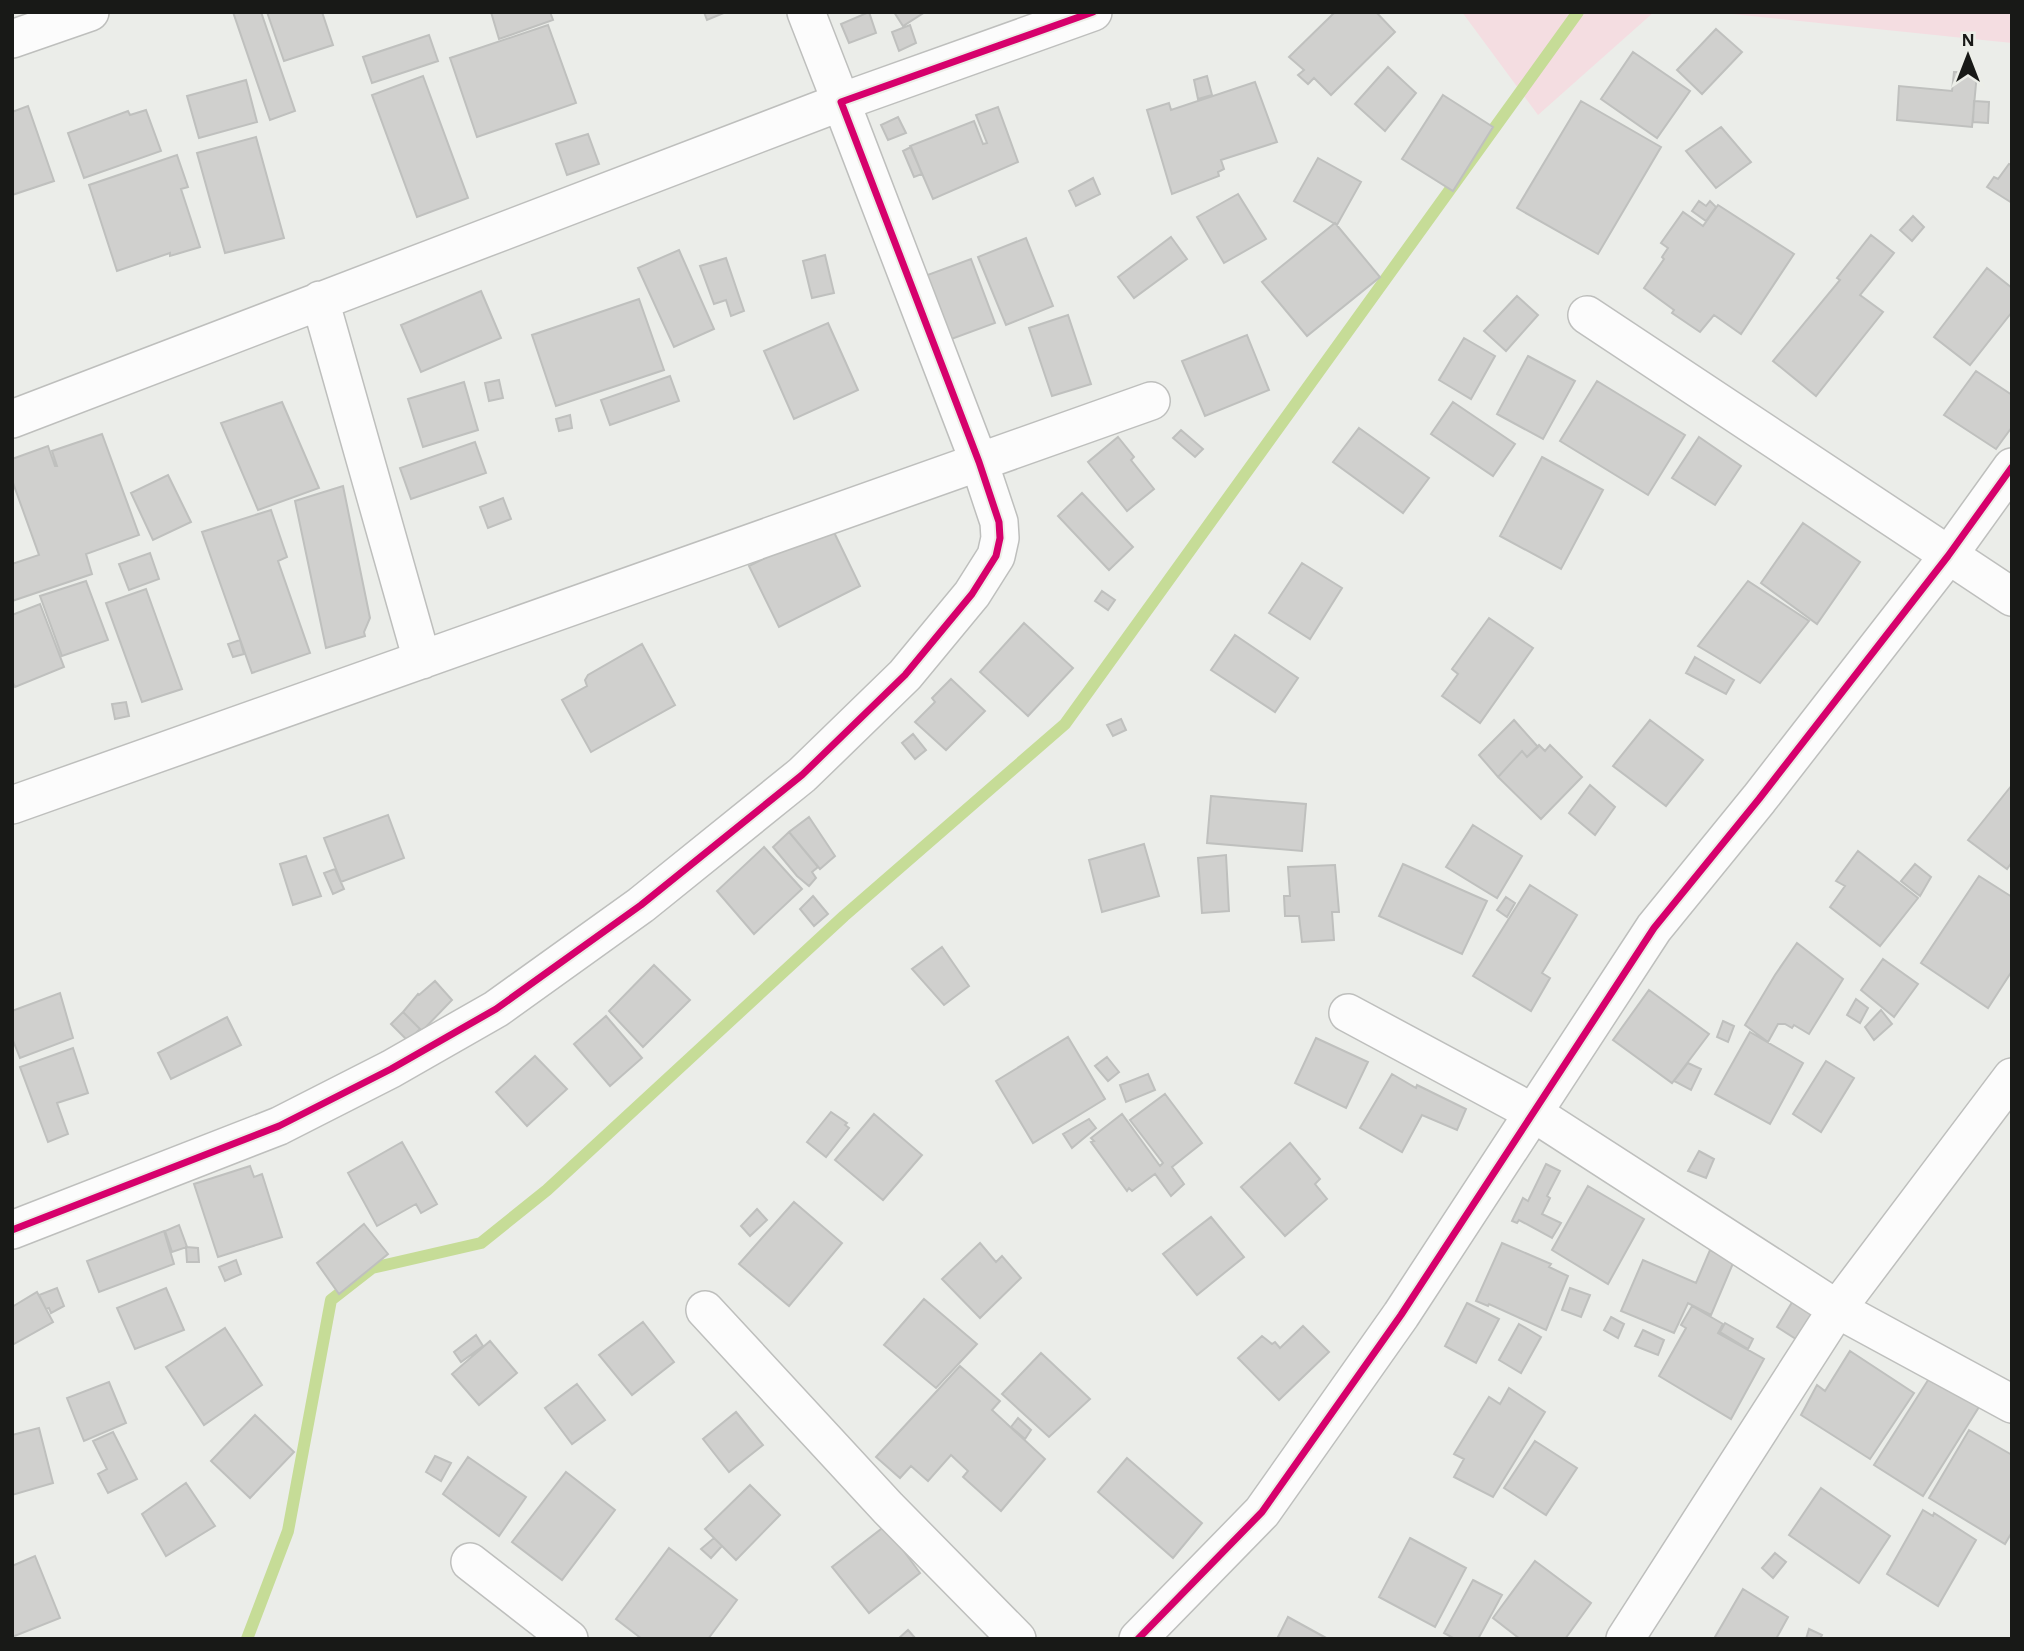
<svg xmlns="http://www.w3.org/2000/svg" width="2024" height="1651" viewBox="0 0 2024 1651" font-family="'Alegreya Sans',sans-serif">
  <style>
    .green { fill: #f4dde1 }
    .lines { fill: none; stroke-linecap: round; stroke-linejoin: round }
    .stream { stroke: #c6dc97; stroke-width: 12 }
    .building { fill: #d0d0ce; stroke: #bfc0be; stroke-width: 2 }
    .street-casing { stroke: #bebfbd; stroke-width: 40 }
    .street { stroke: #fcfcfc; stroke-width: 37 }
    .cycleway-casing { stroke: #eceee8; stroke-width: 11 }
    .cycleway { stroke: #d6006c; stroke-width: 7 }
  </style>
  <rect width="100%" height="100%" fill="#ebede9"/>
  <path class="green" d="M1462 12H1654L1538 115Z
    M1713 12H2012V43Z"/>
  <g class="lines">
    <path class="stream" d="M247 1639 288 1531 331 1300 372 1268 481 1243 547 1190 844 916 1065 724 1578 12"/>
  </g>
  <path class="building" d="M233 12H261L295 111 270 120Z
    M267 12H322L333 45 284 61Z
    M491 12H550L553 20 499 39Z
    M704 12H726L707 20Z
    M869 12 876 33 849 43 841 24Z
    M894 12H925L903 26Z
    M1335 12H1376L1395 32 1331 95 1314 78 1308 84 1298 75 1304 70 1289 57Z
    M548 25 576 103 477 137 450 58Z
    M910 25 916 43 899 51 892 32Z
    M1716 29 1742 52 1702 94 1677 70Z
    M429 35 438 61 372 83 363 57Z
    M1633 52 1690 91 1657 138 1601 99Z
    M1388 67 1416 93 1385 131 1355 104Z
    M1954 72 1977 73 1972 127 1897 120 1899 86 1952 91Z
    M423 76 468 198 417 217 372 95Z
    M1207 76 1212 95 1198 99 1194 80Z
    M246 80 257 122 199 138 187 96Z
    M1255 82 1277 142 1221 160 1224 169 1218 172 1219 176 1172 194 1147 110 1169 103 1171 110Z
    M1443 95 1493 127 1453 191 1402 159Z
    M1581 101 1661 147 1598 254 1517 208Z
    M1974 101 1989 102 1988 123 1973 122Z
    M28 106 54 181 12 195V112Z
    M998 107 1018 162 933 199 910 146 974 121 983 144 987 143 976 115Z
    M146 110 161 151 84 178 68 133 128 111 130 115Z
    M898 117 906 133 888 140 881 125Z
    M1721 127 1751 162 1716 188 1686 151Z
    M588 134 599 164 567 175 556 144Z
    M256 137 284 238 225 253 197 153Z
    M911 147 922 174 914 177 903 151Z
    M177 155 188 187 181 189 200 247 170 256V253L117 271 89 185Z
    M1318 158 1361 182 1337 225 1294 201Z
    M2009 164 2012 165V203L1987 187 1994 177 1998 179Z
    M1093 178 1100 194 1076 206 1069 191Z
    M1238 194 1266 239 1224 263 1197 217Z
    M1699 201 1706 206 1710 201 1716 207 1706 221 1692 211Z
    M1718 205 1794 254 1741 334 1714 315 1700 332 1672 313 1674 310 1644 288 1664 259 1662 257 1668 248 1661 243 1683 212 1703 226Z
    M1913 216 1924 227 1912 241 1900 230Z
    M1335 223 1380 277 1307 336 1262 282Z
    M1871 235 1894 253 1860 295 1883 312 1816 396 1773 361 1840 280 1837 278Z
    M1171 237 1187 259 1134 298 1118 277Z
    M1026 238 1053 306 1006 325 978 257Z
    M679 250 714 329 674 347 638 268Z
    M825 255 834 293 812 298 803 261Z
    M726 258 744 311 731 316 726 300 714 304 700 266Z
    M971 259 995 323 946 341 922 277Z
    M1987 268 2012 288V312L1970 365 1934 337Z
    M481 291 501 338 421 372 401 325Z
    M1517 296 1538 315 1506 351 1484 331Z
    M639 299 664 370 556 406 532 335Z
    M1068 315 1091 384 1052 396 1029 328Z
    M828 323 858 390 794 419 764 351Z
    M1247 335 1269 390 1205 416 1182 361Z
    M1464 338 1495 356 1471 399 1439 380Z
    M1528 356 1575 381 1543 439 1497 414Z
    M1976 371 2012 395V427L1996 449 1944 415Z
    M670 376 679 401 610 425 601 400Z
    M499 380 503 398 489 401 485 383Z
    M1597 381 1685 435 1648 495 1560 441Z
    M464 382 478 430 423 447 408 399Z
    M282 402 319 488 258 510 221 423Z
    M1453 402 1515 444 1493 476 1431 434Z
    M570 415 572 428 559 431 556 419Z
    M1359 428 1429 478 1403 513 1333 462Z
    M1181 430 1203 449 1195 457 1173 438Z
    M102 434 139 535 86 554 92 574 12 601V564L39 555 12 480V459L48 446 55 466H57L52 451Z
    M1118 437 1134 457 1131 460 1154 489 1127 511 1088 462Z
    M1699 437 1741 466 1715 505 1672 478Z
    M475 442 486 473 411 499 400 468Z
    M1542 457 1603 490 1561 569 1500 536Z
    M168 475 191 522 153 540 131 493Z
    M343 486 370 618 364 632 365 636 326 648 295 501Z
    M1082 493 1133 547 1109 570 1058 516Z
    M503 498 511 519 488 528 480 507Z
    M271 510 287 557 278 561 310 653 252 673 202 532Z
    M1803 523 1860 562 1817 624 1761 583Z
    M831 526 860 586 779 627 749 566Z
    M150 553 159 579 129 590 119 564Z
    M1302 563 1342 588 1310 639 1269 613Z
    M86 581 108 640 62 656 40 596Z
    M1748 581 1809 621 1760 683 1698 646Z
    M146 589 182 689 142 702 106 603Z
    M1102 591 1115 600 1108 610 1095 601Z
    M40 604 64 667 15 687 12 681V615Z
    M1489 618 1533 648 1480 723 1442 696 1458 674 1452 669Z
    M1024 623 1073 668 1028 716 980 672Z
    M1235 635 1298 678 1275 712 1211 670Z
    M240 640 244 654 233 657 228 644Z
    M642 644 675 705 591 752 562 700 587 686 585 680 588 675Z
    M1695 657 1734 680 1726 694 1686 673Z
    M951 679 985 711 946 750 915 722 935 702 932 698Z
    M126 702 129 716 115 719 112 704Z
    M1121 719 1126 730 1113 736 1107 725Z
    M1514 720 1538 747 1527 757 1522 751 1498 777 1479 755Z
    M1650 720 1703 760 1666 806 1613 766Z
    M913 734 926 750 915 759 902 743Z
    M1539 745 1545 751 1550 745 1582 777 1541 819 1498 777 1522 751 1527 757Z
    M1590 785 1615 807 1595 835 1569 813Z
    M2012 785V862L2007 869 1968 840Z
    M1211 796 1306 804 1302 851 1207 843Z
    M388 815 404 858 341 882 324 838Z
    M809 817 835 856 820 869 789 832Z
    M1473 825 1522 856 1497 898 1446 867Z
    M789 832 818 867 812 872 816 878 809 886 797 876 773 847Z
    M1144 844 1159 896 1102 912 1089 860Z
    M764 847 802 889 754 934 717 891Z
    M1858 851 1918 898 1880 946 1830 907 1845 886 1836 881Z
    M1226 855 1229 911 1202 913 1198 858Z
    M306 856 321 896 293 905 280 864Z
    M1403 864 1487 901 1462 954 1379 916Z
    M1915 864 1931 877 1920 896 1901 881Z
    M1335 865 1339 912H1332L1334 940 1302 942 1299 916H1285L1284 896H1290L1288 867Z
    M335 869 344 889 333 894 324 873Z
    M1979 876 2012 897V971L1988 1008 1921 963Z
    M1530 885 1577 915 1542 973 1550 978 1531 1011 1473 976Z
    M813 896 828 914 814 926 800 909Z
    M1506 897 1515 903 1507 917 1497 910Z
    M1797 943 1843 979 1809 1034 1794 1025 1792 1028 1785 1024H1778L1768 1042 1745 1025 1775 975Z
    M942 947 969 986 944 1005 912 969Z
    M1883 959 1918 984 1894 1017 1861 990Z
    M654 965 690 1000 643 1047 609 1011Z
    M435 981 452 1000 422 1031 403 1012 418 994 419 995Z
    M1649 990 1709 1034 1672 1083 1613 1040Z
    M60 993 73 1038 20 1058 12 1038V1011Z
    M1856 999 1868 1008 1860 1023 1847 1015Z
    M1881 1010 1892 1024 1874 1040 1865 1027Z
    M403 1012 420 1029 408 1041 391 1024Z
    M606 1016 642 1058 610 1086 574 1044Z
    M227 1017 241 1045 171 1079 158 1053Z
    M1723 1021 1734 1026 1728 1042 1717 1037Z
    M1750 1032 1803 1063 1770 1124 1715 1094Z
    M1068 1037 1105 1099 1033 1143 996 1081Z
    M1316 1038 1368 1062 1346 1108 1295 1083Z
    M73 1048 88 1093 57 1103 68 1134 48 1142 20 1067Z
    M535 1056 567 1089 527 1126 496 1092Z
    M1107 1057 1119 1072 1108 1081 1095 1066Z
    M1826 1061 1854 1078 1821 1132 1793 1114Z
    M1688 1063 1701 1069 1691 1090 1674 1081Z
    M1148 1074 1155 1090 1126 1102 1120 1085Z
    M1392 1074 1416 1088 1417 1085 1466 1109 1457 1130 1422 1115 1402 1152 1360 1128Z
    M1165 1094 1202 1143 1172 1167 1184 1184 1171 1196 1155 1174 1132 1191 1129 1188 1127 1191 1091 1142 1094 1141 1091 1138 1122 1114 1160 1166 1163 1163 1130 1120Z
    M831 1112 847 1123 845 1125 849 1128 826 1157 807 1142Z
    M874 1114 922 1155 883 1200 835 1160Z
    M1089 1119 1096 1128 1072 1148 1063 1134Z
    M402 1142 437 1204 421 1213 416 1204 377 1226 348 1173Z
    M1290 1143 1320 1179 1315 1184 1327 1199 1285 1236 1241 1187Z
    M1699 1151 1714 1159 1706 1178 1688 1171Z
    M1546 1164 1560 1171 1547 1196 1550 1198 1542 1214 1561 1223 1552 1238 1519 1220 1517 1223 1512 1221 1523 1198 1528 1201Z
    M250 1166 254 1177 262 1174 282 1237 218 1257 194 1184Z
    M1588 1186 1644 1219 1608 1284 1552 1250Z
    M794 1202 842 1243 789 1306 739 1264Z
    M757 1209 767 1220 750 1236 741 1226Z
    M1211 1217 1244 1257 1197 1295 1163 1254Z
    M364 1224 388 1254 339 1294 317 1263Z
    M179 1225 187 1247 172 1252 165 1231Z
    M164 1231 174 1264 99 1292 87 1261Z
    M980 1243 996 1262 1002 1256 1021 1278 980 1318 942 1279Z
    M1502 1243 1551 1264 1549 1267 1568 1276 1546 1330 1489 1304 1488 1306 1476 1301Z
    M186 1247 198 1248 199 1262H187Z
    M1710 1250 1734 1261 1711 1315 1688 1303 1674 1333 1621 1311 1643 1260 1696 1283Z
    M236 1260 241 1274 225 1281 219 1267Z
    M57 1288 64 1306 51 1313 49 1308 46 1309 39 1295Z
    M166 1288 184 1330 135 1349 117 1308Z
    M1570 1288 1590 1295 1581 1317 1562 1310Z
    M37 1292 53 1322 12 1345V1307Z
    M924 1299 977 1344 936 1388 884 1345Z
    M1794 1299 1814 1310 1796 1339 1777 1327Z
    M1467 1303 1499 1319 1476 1363 1445 1346Z
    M1692 1306 1723 1324 1718 1333 1764 1359 1731 1419 1659 1376 1686 1328 1681 1325Z
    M1611 1317 1624 1324 1618 1338 1604 1330Z
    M643 1322 674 1362 632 1395 599 1355Z
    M1725 1323 1753 1339 1748 1349 1720 1332Z
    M1519 1324 1541 1337 1521 1373 1499 1360Z
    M1303 1326 1329 1352 1279 1400 1238 1358 1262 1336 1272 1344 1275 1342 1280 1348Z
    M225 1328 262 1385 204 1425 166 1367Z
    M1643 1330 1664 1340 1658 1355 1635 1346Z
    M476 1335 483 1346 461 1362 454 1352Z
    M490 1341 517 1373 479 1405 452 1374Z
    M1850 1351 1914 1393 1870 1459 1801 1415 1817 1385 1825 1391Z
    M1041 1353 1090 1399 1049 1437 1002 1394Z
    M960 1366 1000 1401 992 1410 1045 1459 1001 1511 963 1477 968 1471 951 1455 928 1481 911 1466 900 1478 876 1457Z
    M1930 1377 1979 1407 1923 1496 1874 1465Z
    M109 1382 126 1423 84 1441 67 1398Z
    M577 1384 605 1420 572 1444 545 1408Z
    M1509 1388 1545 1412 1493 1497 1454 1477 1464 1459 1454 1454 1489 1397 1500 1404Z
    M736 1412 763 1445 729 1472 703 1439Z
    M255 1415 294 1452 250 1498 211 1461Z
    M1018 1418 1031 1430 1025 1439 1011 1427Z
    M39 1428 53 1483 12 1495V1435Z
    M1969 1430 2012 1455V1532L2005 1544 1929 1498Z
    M113 1432 137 1479 108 1493 98 1474 107 1469 93 1441Z
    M1535 1441 1577 1468 1546 1515 1504 1488Z
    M435 1456 451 1463 441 1481 426 1472Z
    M468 1457 526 1497 499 1536 443 1494Z
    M1127 1458 1202 1523 1173 1558 1098 1492Z
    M566 1472 615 1510 562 1580 512 1542Z
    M186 1483 215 1526 166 1556 142 1514Z
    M750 1485 780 1515 736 1560 705 1529Z
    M1821 1488 1890 1536 1859 1583 1789 1535Z
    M1923 1510 1933 1516 1934 1513 1976 1540 1938 1606 1887 1574Z
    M885 1526 920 1573 869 1613 832 1567Z
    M714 1538 722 1546 711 1558 701 1549Z
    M1410 1538 1466 1568 1435 1627 1379 1597Z
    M669 1548 737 1600 708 1639H642L616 1619Z
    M1775 1553 1786 1562 1773 1578 1762 1568Z
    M35 1556 60 1618 12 1637V1566Z
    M1535 1561 1591 1603 1565 1639H1520L1493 1618Z
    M1473 1580 1502 1595 1478 1639H1455L1444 1633Z
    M1743 1589 1788 1617 1776 1639H1718L1715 1637Z
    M1288 1617 1328 1639H1277Z
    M1809 1629 1822 1635 1820 1639H1806Z
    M908 1630 916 1639H898Z"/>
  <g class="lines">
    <defs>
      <path id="street" d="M12 39 90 12
        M320 300 422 660
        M1587 315 2012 597
        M12 419 841 102 806 12
        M12 805 1151 401
        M1348 1013 1532 1112 1837 1309 2012 1404
        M12 1230 279 1126 391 1069 496 1009 641 905 802 775 905 675 972 594 996 556 1000 538 999 522 979 462 841 102 1093 12
        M705 1310 888 1508 1017 1639
        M470 1562 569 1639
        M1138 1639 1262 1512 1401 1315 1654 928 1759 799 1948 556 2012 467
        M1625 1639 1837 1309 2012 1077"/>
    </defs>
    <use href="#street" class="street-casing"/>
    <use href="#street" class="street"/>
    <defs>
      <path id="cycleway" d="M12 1230 279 1126 391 1069 496 1009 641 905 802 775 905 675 972 594 996 556 1000 538 999 522 979 462 841 102 1093 12
        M1138 1639 1262 1512 1401 1315 1654 928 1759 799 1948 556 2012 467"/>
    </defs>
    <use href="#cycleway" class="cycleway-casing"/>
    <use href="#cycleway" class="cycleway"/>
  </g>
  <rect width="2024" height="1651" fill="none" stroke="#181917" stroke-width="28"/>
  <g transform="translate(1968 56)" stroke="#eceee8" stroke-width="5" paint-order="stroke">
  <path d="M0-5L12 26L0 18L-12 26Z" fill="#181917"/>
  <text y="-10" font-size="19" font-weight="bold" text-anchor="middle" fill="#181917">N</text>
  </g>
</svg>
